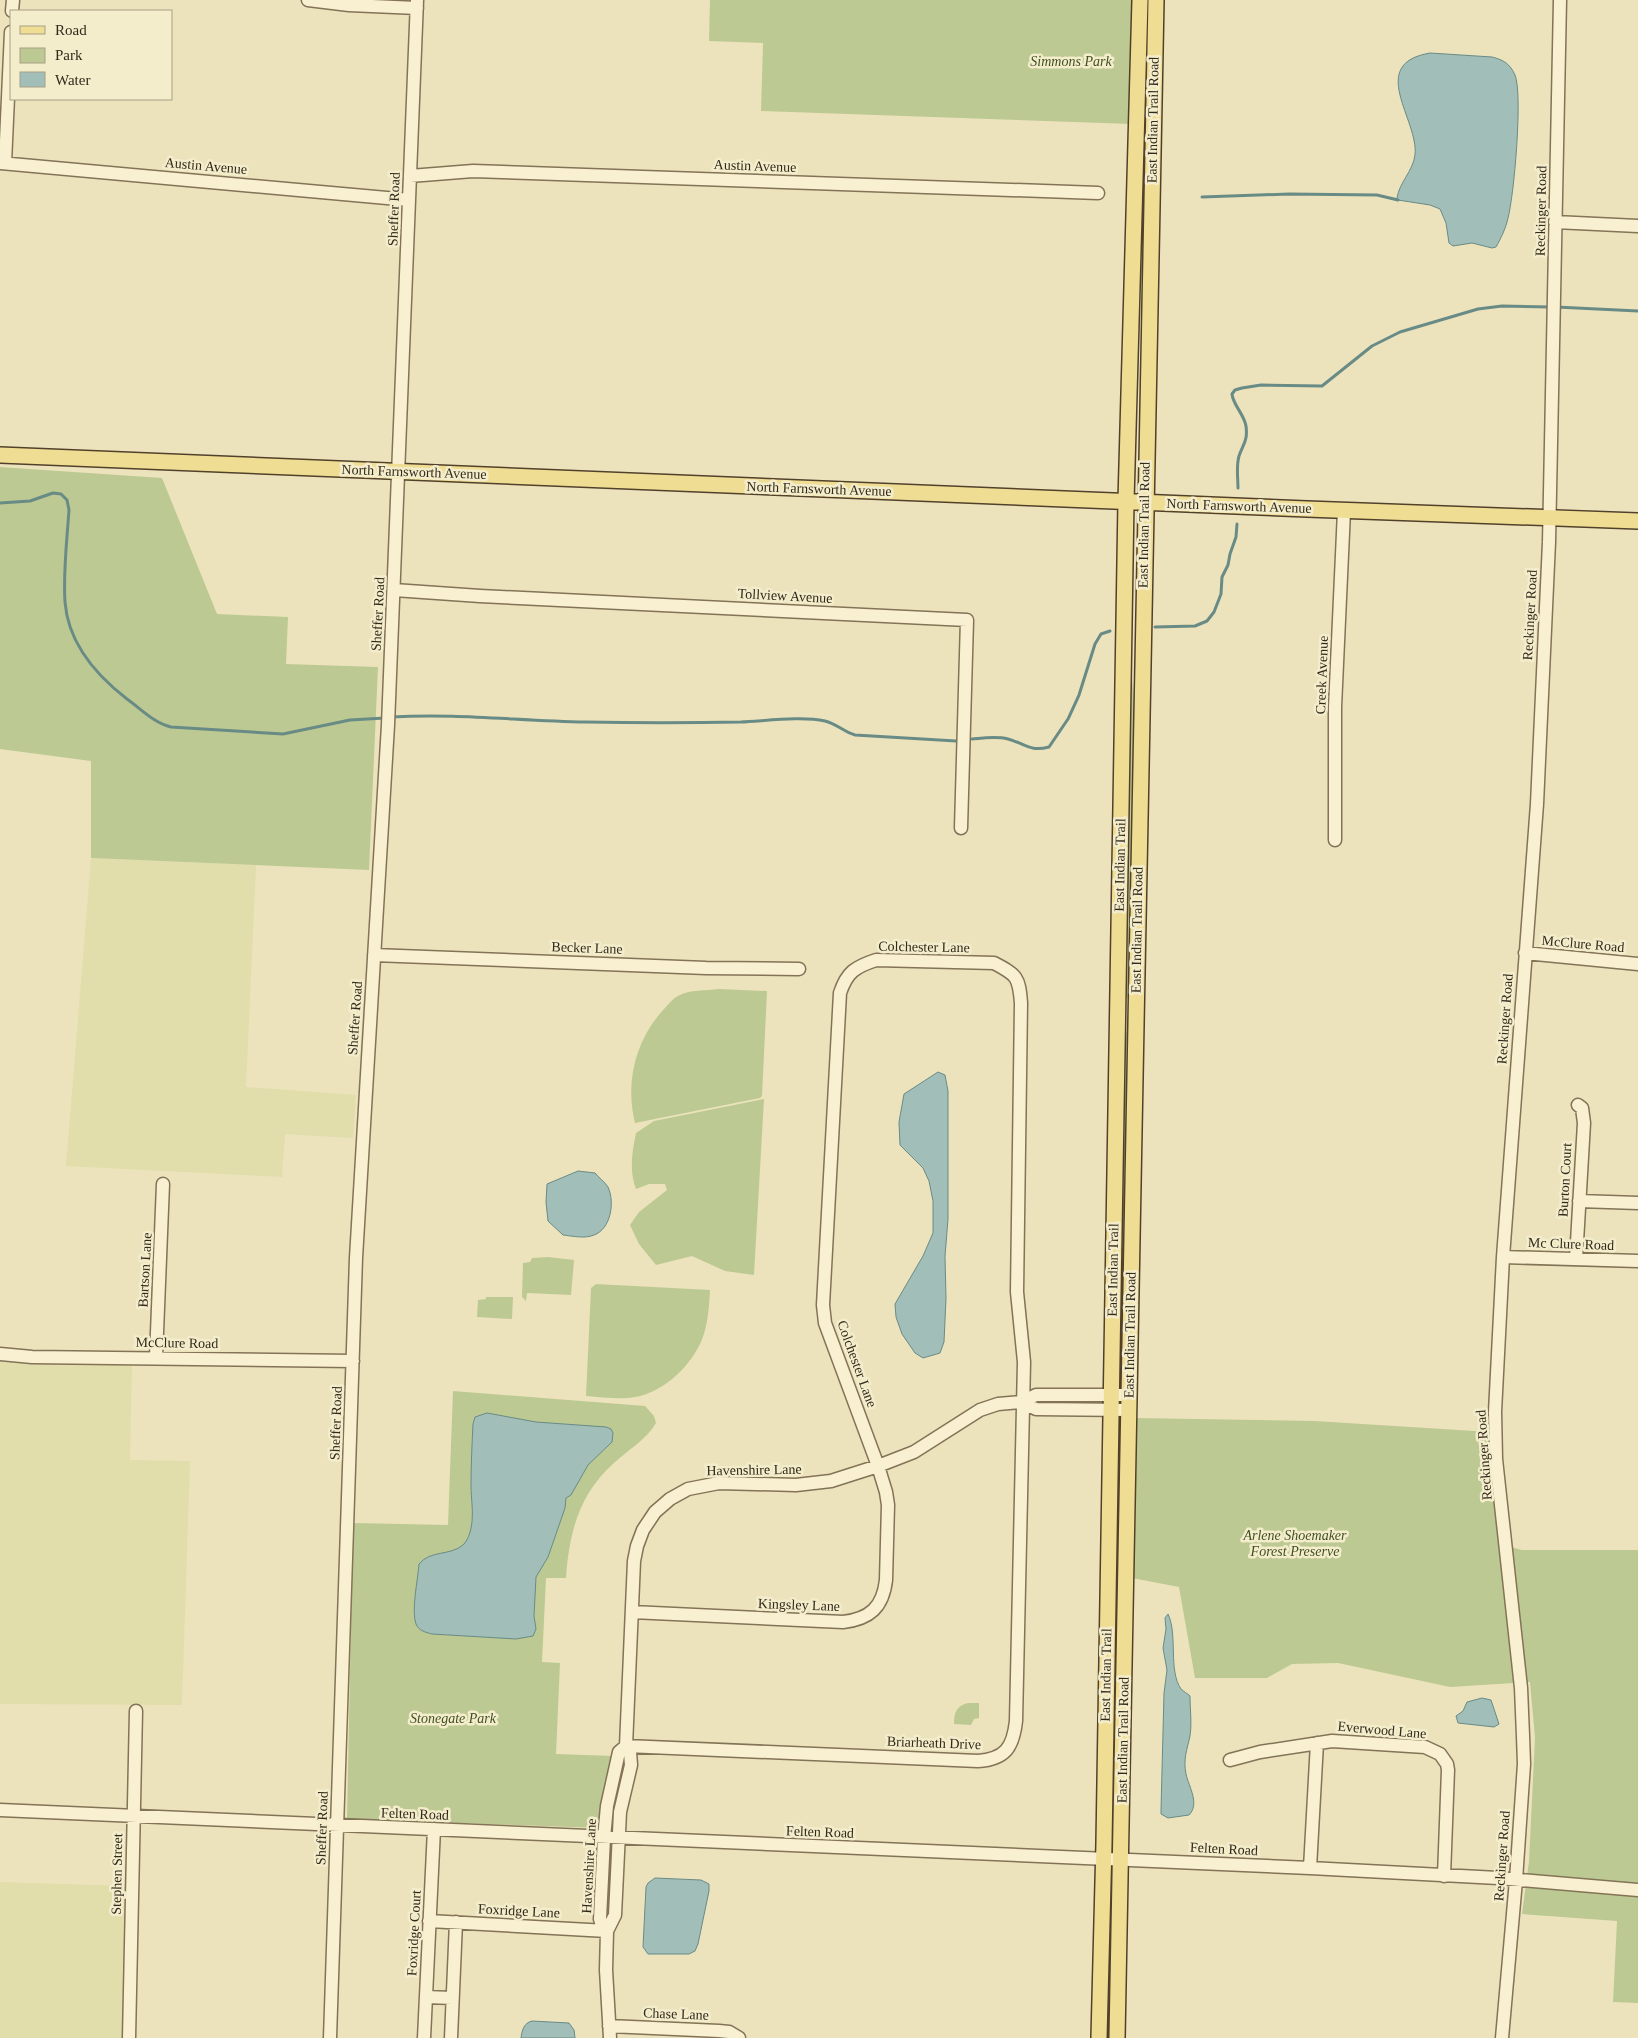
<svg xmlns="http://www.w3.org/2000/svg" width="1638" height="2038" viewBox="0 0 1638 2038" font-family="'Times New Roman',serif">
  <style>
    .farmland { fill: #e1deab }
    .green { fill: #bdc992 }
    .water { fill: #a1beb8; stroke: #698b86 }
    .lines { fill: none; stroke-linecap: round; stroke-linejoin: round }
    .stream { stroke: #698b86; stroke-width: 3 }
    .minor-casing { stroke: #837357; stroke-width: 15 }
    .major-casing { stroke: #51412b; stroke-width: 18 }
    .minor { stroke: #f8f0d0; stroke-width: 12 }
    .major { stroke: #f0dd94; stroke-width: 15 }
    .labels { text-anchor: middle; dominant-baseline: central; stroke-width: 5; stroke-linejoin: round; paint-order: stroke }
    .park-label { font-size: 14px; font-style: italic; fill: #3f4f22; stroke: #f4edcc }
    .street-label { font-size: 14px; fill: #33291b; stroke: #f4edcc }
  </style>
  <rect width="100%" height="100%" fill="#ece3bd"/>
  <path class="farmland" d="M91 858 256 865 246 1087 356 1095 353 1138 285 1134 282 1177 66 1166Z
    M0 1359 51 1363 132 1365 130 1460 190 1461 182 1705 0 1704Z
    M0 1882 129 1886 125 2038H0Z"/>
  <path class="green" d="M710 0H1135L1131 124 761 111 763 43 709 41Z
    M0 467 162 478 217 614 288 617 286 664 378 667 369 870 91 858V761L0 749Z
    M1130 653 1135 714 1131 996 1127 998 1125 997Z
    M719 989 767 991 762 1096 760 1098 635 1123C625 1083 635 1040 664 1009 668 1005 672 999 678 996 690 989 705 991 719 989Z
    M1125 1032 1129 1033 1125 1325H1122L1119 1259Z
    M764 1099 754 1275 725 1271 692 1256 656 1265 639 1244 630 1225 639 1212 667 1190 665 1184H649L636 1189C629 1170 632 1153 636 1133L654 1121Z
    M548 1257 574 1260 571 1295 527 1293 526 1301 522 1297 523 1263 530 1262 532 1258Z
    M596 1284 710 1290C709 1307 708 1326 701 1342 688 1370 659 1396 628 1398 615 1399 600 1397 586 1396L591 1288Z
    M486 1297H513L512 1319 477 1317 478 1300 486 1299Z
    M453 1391 645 1406 654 1416 656 1423C647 1439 628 1450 614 1463 579 1494 569 1533 566 1578H546L542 1662 560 1663 556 1754 614 1756 600 1828 347 1819 353 1523 448 1525Z
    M1135 1418 1315 1421 1490 1432 1500 1544 1522 1550H1638V2003L1613 2002 1617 1921 1522 1914 1529 1861 1535 1738 1530 1682 1450 1687 1338 1663 1292 1664 1267 1678H1195L1179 1587 1132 1578Z
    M1117 1477 1121 1548 1118 1773H1115L1111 1708Z
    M968 1703H979V1718L974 1719 971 1725 954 1724C954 1713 956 1706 968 1703Z"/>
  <path class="water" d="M1430 53 1492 57C1504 60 1510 64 1515 75 1523 94 1514 196 1508 218 1506 228 1501 238 1496 247L1492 248 1472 243 1453 246 1449 243 1446 223 1440 209 1430 205 1398 200 1397 198C1399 183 1413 171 1415 155 1419 120 1366 64 1430 53Z
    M938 1072 945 1075 948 1091V1219L945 1256 946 1298 944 1342 940 1353 923 1358 915 1353 902 1334 896 1317 895 1304 923 1256 933 1233V1201L929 1181 923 1168 900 1145 899 1122 904 1094Z
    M578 1171 595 1173C598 1177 605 1182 608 1187 615 1202 611 1229 594 1235 585 1239 572 1236 563 1235L548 1221 546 1202 547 1184Z
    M487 1413 536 1422 606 1427 611 1429 613 1433 612 1442 588 1465 571 1495 566 1498 565 1508 555 1537 548 1557 536 1577 534 1616 536 1629 533 1636 516 1639 432 1634C425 1632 419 1631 416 1624 411 1611 418 1579 419 1564 430 1550 450 1556 463 1545 468 1540 470 1533 471 1528 474 1514 471 1499 471 1485 471 1465 472 1444 473 1424L475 1417Z
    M1168 1614C1178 1635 1168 1670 1181 1689 1183 1691 1188 1694 1190 1696 1190 1709 1192 1723 1190 1736 1187 1750 1183 1759 1186 1774 1189 1787 1200 1804 1189 1815L1168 1818 1161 1814V1810L1164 1693 1167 1670 1163 1648 1166 1629 1165 1618Z
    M1482 1698 1491 1700 1499 1724 1494 1727 1458 1723 1456 1716 1463 1711 1467 1702Z
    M655 1878 701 1880 709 1884V1891L698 1944 695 1951 689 1954H648L643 1947 646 1887 648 1883Z
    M532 2021 569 2023 574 2030 575 2038H521C522 2030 524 2023 532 2021Z"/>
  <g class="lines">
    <path class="stream" d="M1202 197 1289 194 1377 195 1398 200
      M1556 307 1638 311
      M1238 488C1238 478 1236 466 1239 456 1243 444 1248 441 1246 426 1244 414 1233 405 1232 394L1235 390 1242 388 1261 385 1322 386 1372 346 1400 332 1478 309 1502 306 1550 307
      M0 503 30 501 53 493 61 494 67 500 69 510C67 540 63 572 65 602 68 642 96 675 127 699 141 709 154 723 171 727L283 734 350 720 385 718
      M1155 627 1195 626 1207 621 1214 612 1221 594 1222 577 1228 565 1230 554 1236 537 1237 524
      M391 717C456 713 520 721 585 722 637 723 689 723 741 722 765 721 802 716 825 721 837 724 844 732 855 735L956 741
      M972 739C984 738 996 736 1008 739 1026 744 1030 752 1049 747L1068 719 1079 695 1095 644 1101 634 1110 631"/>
    <defs>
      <path id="minor" d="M308 0 349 5 417 8
        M12 11 13 0
        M0 163 409 200
        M5 163 11 32
        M410 176 473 171 1098 193
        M1555 222 1638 226
        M394 590 480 596 967 620 961 828
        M1335 840V707L1344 511
        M1525 953 1638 964
        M374 955 706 968 799 969
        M1579 1201 1638 1203
        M1503 1257 1638 1261
        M1576 1259 1584 1123 1582 1108 1578 1105
        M0 1354 32 1357 353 1361
        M156 1357 163 1184
        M1022 1402 1036 1409 1129 1410
        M626 1746 978 1761C1005 1759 1013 1748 1016 1721L1024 1362 1017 1292 1021 1003C1019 977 1017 975 994 963L876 960C855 967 847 972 840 993L823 1305 825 1323 878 1466 886 1492 888 1505 886 1580C883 1607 870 1619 843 1622L632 1612
        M1230 1760 1260 1752 1332 1741 1425 1747 1440 1754 1447 1764 1448 1770 1444 1876
        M0 1810 1310 1868 1498 1878 1638 1890
        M1310 1868 1317 1743
        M429 1921 607 1931
        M607 1931 602 1925 600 1919 604 1838 607 1806 619 1752 626 1746
        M426 1997 452 1998
        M609 2026 719 2031 729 2032 739 2038
        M129 2038 136 1711
        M330 2038 356 1258 388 725 417 0
        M424 2038 434 1829
        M451 2038 456 1922
        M610 2038 606 1970 607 1931 615 1915 620 1812 631 1765 630 1752 626 1746 634 1561 637 1546 643 1530 655 1512 670 1499 688 1489 719 1483 796 1485 831 1481 878 1466 914 1452 980 1410 998 1404 1022 1402 1036 1395H1129
        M1502 2038 1516 1880 1524 1764 1523 1736 1521 1688 1496 1459 1495 1412 1503 1257 1537 804 1549 542 1560 0"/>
      <path id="major" d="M0 455 1307 509 1638 521
        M1099 2038 1104 1843 1126 501 1140 0
        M1117 2038C1134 1359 1138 679 1156 0"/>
    </defs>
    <use href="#minor" class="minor-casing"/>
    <use href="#major" class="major-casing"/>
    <use href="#minor" class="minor"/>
    <use href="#major" class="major"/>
  </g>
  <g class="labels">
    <g class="park-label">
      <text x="1071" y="61">Simmons Park</text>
      <text x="1295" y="1535">Arlene Shoemaker<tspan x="1295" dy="16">Forest Preserve</tspan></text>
      <text x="453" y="1718">Stonegate Park</text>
    </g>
    <g class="street-label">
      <text transform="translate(1153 120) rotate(-89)">East Indian Trail Road</text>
      <text transform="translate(206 166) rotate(5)">Austin Avenue</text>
      <text transform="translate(755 166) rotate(2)">Austin Avenue</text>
      <text transform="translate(394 209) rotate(-88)">Sheffer Road</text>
      <text transform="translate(1541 211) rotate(-89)">Reckinger Road</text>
      <text transform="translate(414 472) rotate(2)">North Farnsworth Avenue</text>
      <text transform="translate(819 489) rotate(2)">North Farnsworth Avenue</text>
      <text transform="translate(1239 506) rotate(2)">North Farnsworth Avenue</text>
      <text transform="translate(1144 525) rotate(-89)">East Indian Trail Road</text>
      <text transform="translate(785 596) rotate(3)">Tollview Avenue</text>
      <text transform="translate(378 614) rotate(-87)">Sheffer Road</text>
      <text transform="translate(1530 615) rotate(-87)">Reckinger Road</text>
      <text transform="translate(1322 675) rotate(-88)">Creek Avenue</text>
      <text transform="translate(1120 865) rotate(-89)">East Indian Trail</text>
      <text transform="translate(1137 930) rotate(-89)">East Indian Trail Road</text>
      <text transform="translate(1583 944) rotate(5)">McClure Road</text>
      <text transform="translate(924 947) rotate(1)">Colchester Lane</text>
      <text transform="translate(587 948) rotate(2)">Becker Lane</text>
      <text transform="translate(355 1018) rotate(-86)">Sheffer Road</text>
      <text transform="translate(1505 1019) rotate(-86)">Reckinger Road</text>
      <text transform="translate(1565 1180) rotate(-87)">Burton Court</text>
      <text transform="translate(1571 1244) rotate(2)">Mc Clure Road</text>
      <text transform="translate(145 1270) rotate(-87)">Bartson Lane</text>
      <text transform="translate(1113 1270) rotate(-89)">East Indian Trail</text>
      <text transform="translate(1130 1335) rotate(-89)">East Indian Trail Road</text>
      <text transform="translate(177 1343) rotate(1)">McClure Road</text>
      <text transform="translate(857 1364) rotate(70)">Colchester Lane</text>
      <text transform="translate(336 1423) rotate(-88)">Sheffer Road</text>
      <text transform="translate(1484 1455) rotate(-94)">Reckinger Road</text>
      <text transform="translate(754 1470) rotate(-1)">Havenshire Lane</text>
      <text transform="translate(799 1605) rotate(2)">Kingsley Lane</text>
      <text transform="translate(1106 1675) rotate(-89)">East Indian Trail</text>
      <text transform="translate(1382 1730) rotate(5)">Everwood Lane</text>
      <text transform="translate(1123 1740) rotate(-89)">East Indian Trail Road</text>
      <text transform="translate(934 1743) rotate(2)">Briarheath Drive</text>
      <text transform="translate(415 1814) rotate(2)">Felten Road</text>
      <text transform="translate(322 1828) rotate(-88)">Sheffer Road</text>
      <text transform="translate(820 1832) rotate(2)">Felten Road</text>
      <text transform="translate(1224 1849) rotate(3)">Felten Road</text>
      <text transform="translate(1502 1856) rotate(-86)">Reckinger Road</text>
      <text transform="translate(589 1866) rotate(-87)">Havenshire Lane</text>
      <text transform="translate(117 1874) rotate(-89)">Stephen Street</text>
      <text transform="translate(519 1911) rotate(3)">Foxridge Lane</text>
      <text transform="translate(414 1933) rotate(-87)">Foxridge Court</text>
      <text transform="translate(676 2014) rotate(2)">Chase Lane</text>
    </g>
  </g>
  <rect x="10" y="10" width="162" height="90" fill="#f4edcc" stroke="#a79f85"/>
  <rect x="20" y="26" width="25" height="8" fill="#f0dd94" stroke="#a79f85"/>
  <text x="55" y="35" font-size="15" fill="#33291b">Road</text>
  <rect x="20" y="48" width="25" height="15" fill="#bdc992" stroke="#a79f85"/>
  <text x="55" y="60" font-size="15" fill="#33291b">Park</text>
  <rect x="20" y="72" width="25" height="15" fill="#a1beb8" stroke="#a79f85"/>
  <text x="55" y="85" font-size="15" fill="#33291b">Water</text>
</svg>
